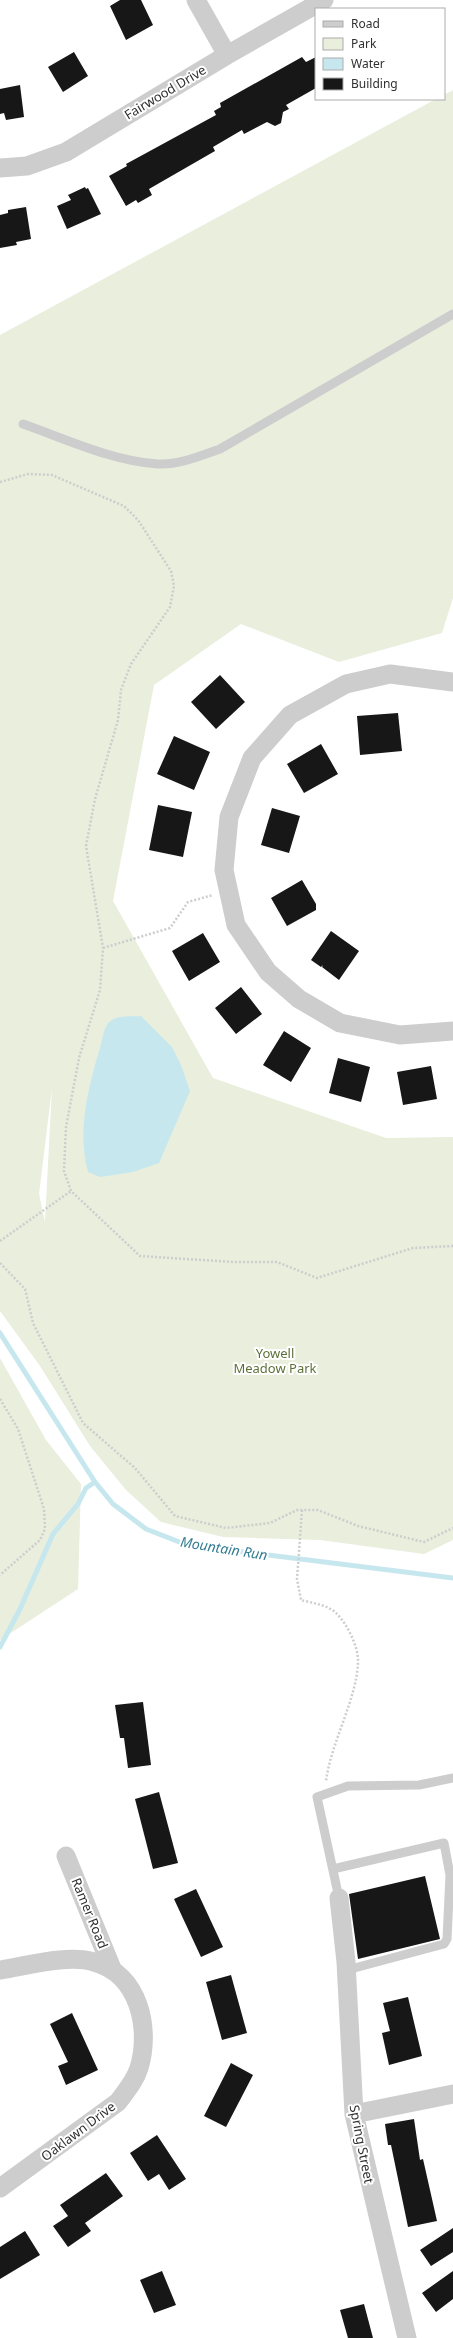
<svg xmlns="http://www.w3.org/2000/svg" width="453" height="2338" viewBox="0 0 453 2338" font-family="'Noto Sans',sans-serif">
  <style>
    .green { fill: #e9eedd; fill-rule: evenodd }
    .water { fill: #c7e7ef }
    .lines { fill: none; stroke-linecap: round; stroke-linejoin: round }
    .stream { stroke: #c7e7ef; stroke-width: 5 }
    .building { fill: #171717 }
    .path { stroke: #cdcdcd; stroke-width: 2.5; stroke-dasharray: 2 2; stroke-linecap: butt }
    .service { stroke: #cdcdcd; stroke-width: 9 }
    .minor { stroke: #cdcdcd; stroke-width: 19 }
    .labels { text-anchor: middle; dominant-baseline: central; stroke-width: 4; stroke-linejoin: round; paint-order: stroke }
    .street-label { font-size: 13px; fill: #303030; stroke: #fff }
    .park-label { font-size: 13px; fill: #5c7039; stroke: #fff }
    .water-label { font-size: 14px; font-style: italic; fill: #347e92; stroke: #fff }
  </style>
  <rect width="100%" height="100%" fill="#fff"/>
  <path class="green" d="M453 90V598L442 633 339 662 241 624 154 685 113 901 213 1078 386 1138 453 1137V1540L424 1554 320 1540 223 1537 161 1522 126 1490 90 1446 40 1366 0 1311V335L436 99H444V95ZM52 1088 45 1221V1222L39 1194Z
    M0 1358 46 1440 81 1484 78 1589 0 1640Z"/>
  <path class="water" d="M141 1016 172 1047 181 1065 190 1091 159 1163 133 1172 100 1177 88 1172C77 1131 88 1088 100 1048 102 1042 103 1031 107 1025 114 1014 130 1017 141 1016Z"/>
  <g class="lines">
    <path class="stream" d="M0 1333 95 1482 113 1504 146 1529 187 1545 453 1578
      M0 1647 20 1609 53 1534 78 1504 86 1488 95 1482"/>
  </g>
  <path class="building" d="M120 0H141L153 25 126 40 110 6Z
    M74 52 88 76 63 92 48 67Z
    M302 57 306 62 316 57V88L286 105 289 109 283 112 281 123 275 126 267 122 244 134 242 130 213 147 215 151 149 189 152 195 138 203 136 200 126 206 109 176 127 166 126 164 216 115 214 111 221 107 220 103Z
    M20 85 24 117 6 120 4 113 0 114V89Z
    M85 187 86 189 88 188 101 214 67 229 57 206 71 200 68 195Z
    M26 207 31 239 16 242 17 245 0 248V215L8 213V210Z
    M220 675 245 702 216 729 191 702Z
    M398 713 402 751 360 755 357 716Z
    M174 736 210 752 194 790 157 774Z
    M321 744 338 774 304 793 287 764Z
    M158 805 192 812 183 857 149 850Z
    M272 808 300 816 289 853 261 845Z
    M302 880 316 904V910L287 926 271 898Z
    M331 931 359 951 339 980 322 967 323 965 321 967 311 960Z
    M203 933 220 962 189 981 172 951Z
    M241 987 262 1014 236 1034 215 1008Z
    M284 1031 311 1048 291 1082 263 1065Z
    M338 1058 370 1067 361 1102 329 1093Z
    M431 1066 437 1099 403 1105 397 1072Z
    M143 1702 151 1765 128 1768 124 1738H120L115 1705Z
    M159 1792 178 1863 153 1869 135 1799Z
    M425 1876 440 1939 358 1959 349 1894Z
    M196 1889 223 1947 201 1957 174 1899Z
    M231 1975 247 2033 222 2040 206 1982Z
    M408 1997 422 2056 389 2065 382 2033 390 2031 383 2003Z
    M72 2013 98 2070 66 2085 58 2066 68 2062 50 2024Z
    M231 2063 253 2075 226 2127 204 2116Z
    M414 2119 420 2160 423 2159 437 2221 408 2227 391 2145H388L385 2124Z
    M157 2135 186 2179 169 2190 159 2174 148 2181 130 2153Z
    M106 2173 123 2196 85 2223 91 2231 68 2247 53 2226 68 2216 60 2205Z
    M453 2228V2252L431 2266 420 2250Z
    M25 2231 40 2255 0 2279V2247Z
    M162 2271 176 2305 154 2313 140 2280Z
    M453 2271V2299L436 2312 422 2293Z
    M364 2304 373 2338H348L340 2310Z"/>
  <g class="lines">
    <path class="path" d="M0 482 28 474 52 475 124 506 138 520 171 571 174 586 170 607 131 664 121 690 118 720 95 799 86 846 103 948 100 990 79 1058 66 1127 64 1171 71 1191 140 1256 233 1262H277L317 1278 413 1248 453 1246
      M103 948 170 928 188 902 213 895
      M0 1241 71 1191
      M0 1263 25 1289 33 1323 83 1423 135 1468 175 1516 226 1528 270 1523 297 1510H318L358 1526 424 1542 453 1528
      M0 1399 18 1429 44 1509 45 1529 40 1540 0 1575
      M302 1510 297 1579 301 1600C312 1603 329 1605 337 1614 347 1624 358 1646 358 1660 358 1697 331 1742 326 1781"/>
    <path class="service" d="M23 424C66 439 112 461 158 464 179 465 200 456 220 449L453 314
      M333 1869 444 1843 450 1875 447 1939 444 1944 347 1970
      M339 1898 317 1797 348 1786 419 1785 453 1778"/>
    <path class="minor" d="M196 0 227 55
      M0 168 27 166 66 152 227 55 324 0
      M453 682 390 674 346 684 290 715 252 758 229 817 224 870 236 925 268 972 299 999 340 1023 400 1035 453 1031
      M66 1856 113 1971
      M339 1898 346 1962 354 2114 407 2338
      M0 1970C27 1966 68 1954 94 1962 139 1974 151 2028 139 2068 135 2081 126 2091 118 2102L0 2188
      M354 2114 453 2094"/>
  </g>
  <g class="labels">
    <g class="street-label">
      <text transform="translate(165 92) rotate(-31)">Fairwood Drive</text>
      <text transform="translate(90 1913) rotate(68)">Ramer Road</text>
      <text transform="translate(78 2131) rotate(-37)">Oaklawn Drive</text>
      <text transform="translate(362 2144) rotate(79)">Spring Street</text>
    </g>
    <g class="park-label">
      <text x="275" y="1353">Yowell<tspan x="275" dy="15">Meadow Park</tspan></text>
    </g>
    <g class="water-label">
      <text transform="translate(224 1548) rotate(9)">Mountain Run</text>
    </g>
  </g>
  <rect x="315" y="8" width="130" height="92" fill="#ffffff" stroke="#acacac"/>
  <rect x="323" y="21" width="20" height="6" fill="#cdcdcd" stroke="#acacac"/>
  <text x="351" y="28" font-size="12" fill="#303030">Road</text>
  <rect x="323" y="38" width="20" height="12" fill="#e9eedd" stroke="#acacac"/>
  <text x="351" y="48" font-size="12" fill="#303030">Park</text>
  <rect x="323" y="58" width="20" height="12" fill="#c7e7ef" stroke="#acacac"/>
  <text x="351" y="68" font-size="12" fill="#303030">Water</text>
  <rect x="323" y="78" width="20" height="12" fill="#171717" stroke="#acacac"/>
  <text x="351" y="88" font-size="12" fill="#303030">Building</text>
</svg>
